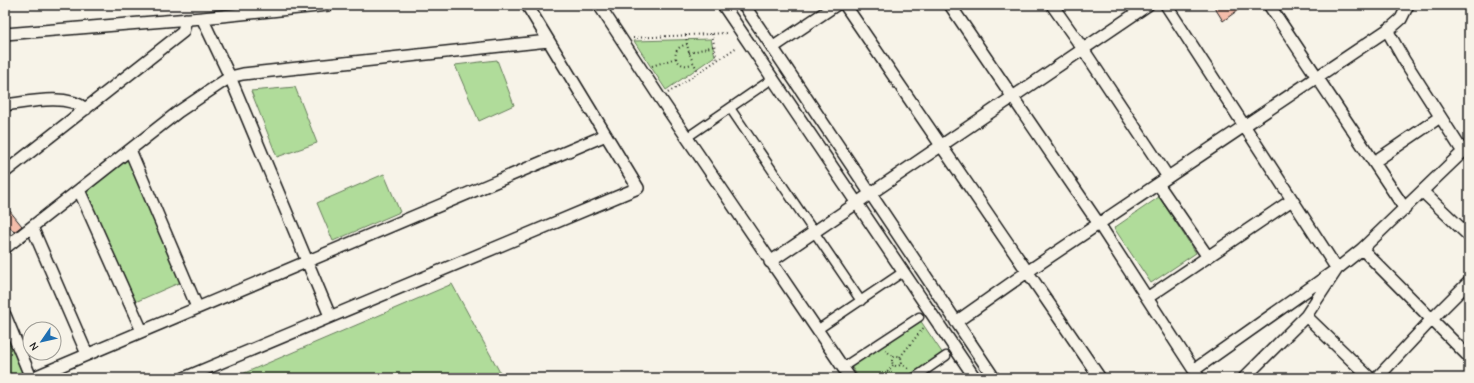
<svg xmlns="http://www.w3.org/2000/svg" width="1474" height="383" viewBox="0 0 1474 383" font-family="'Comic Neue',sans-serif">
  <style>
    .green { fill: #b0dc9a; stroke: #667c5b }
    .building { fill: #f4bdaa; stroke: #1c1c1c }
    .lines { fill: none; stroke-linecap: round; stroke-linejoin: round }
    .pedestrian-casing { stroke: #1c1c1c; stroke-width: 11 }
    .minor-casing { stroke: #1c1c1c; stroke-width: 14 }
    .path { stroke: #1c1c1c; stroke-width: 2; stroke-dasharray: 1 3; stroke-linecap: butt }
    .pedestrian { stroke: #f7f3e8; stroke-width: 8 }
    .minor { stroke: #f7f3e8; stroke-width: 11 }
  </style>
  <rect width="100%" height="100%" fill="#f7f3e8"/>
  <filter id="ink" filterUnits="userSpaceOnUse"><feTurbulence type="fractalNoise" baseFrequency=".025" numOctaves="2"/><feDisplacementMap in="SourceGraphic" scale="8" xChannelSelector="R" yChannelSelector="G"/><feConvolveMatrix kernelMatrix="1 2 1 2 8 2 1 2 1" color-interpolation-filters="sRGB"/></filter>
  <g filter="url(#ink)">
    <path class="green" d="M711 39 715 56 666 90 634 41Z
      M497 60 514 105 479 121 455 65Z
      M295 87 317 143 277 157 251 91Z
      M126 159 131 161 181 282 133 303 85 191Z
      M384 174 400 212 333 241 317 203Z
      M1159 197 1196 253 1151 283 1114 228Z
      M452 284 503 378H233Z
      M920 320 943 354 907 378H859L851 366Z
      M5 326 25 373 19 378H5Z"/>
    <path class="building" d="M1213 5H1245L1223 21Z
      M5 205 22 226 14 232 5 221Z"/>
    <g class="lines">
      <defs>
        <path id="pedestrian" d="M730 108 861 301
          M686 138 772 79
          M817 330 903 272
          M843 367 919 317
          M914 378 946 356"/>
        <path id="minor" d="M599 5 660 98 850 378
          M723 5 975 378
          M744 5 994 378
          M845 5 1100 378
          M950 5 1099 224 1199 378
          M1052 5 1083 49 1168 177
          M1166 5 1337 269 1306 316 1244 378
          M1269 5 1405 209
          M202 18 230 77 330 316
          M1387 30 1404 60 1463 152
          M5 34 202 18 328 5
          M772 48 836 5
          M5 105C29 102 66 93 86 109
          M130 150 197 307
          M1374 162 1440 117
          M5 172 183 32 186 19
          M1158 184 1208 257
          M79 190 142 331
          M1423 192 1469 236
          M32 227 87 354
          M5 248 178 112 230 77 243 74 548 41
          M1362 249 1469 357
          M770 262 1148 5
          M1147 298 1292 200
          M5 315 31 378
          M1306 316 1370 378
          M956 322 1027 272 1393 26 1401 19 1408 5
          M1194 370 1337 269 1362 249 1469 146
          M32 378 606 135
          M184 378 638 188 527 5
          M1377 378 1432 319 1469 282"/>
      </defs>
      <use href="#pedestrian" class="pedestrian-casing"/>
      <use href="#minor" class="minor-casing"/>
      <path class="path" d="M712 34 717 60
        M686 35C687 50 691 60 699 72
        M633 38 728 33
        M687 44C680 46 674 50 676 58 680 66 686 67 693 63
        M689 53 714 46
        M652 66 676 58
        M668 93 737 47
        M885 350 894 357
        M892 361a5 5 0 1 1 10 0a5 5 0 1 1-10 0Z
        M900 357 925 326
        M901 363 910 370
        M882 378 894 364"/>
      <use href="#pedestrian" class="pedestrian"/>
      <use href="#minor" class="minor"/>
    </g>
  </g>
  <rect width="1474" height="383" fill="none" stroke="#f7f3e8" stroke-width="20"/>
  <rect x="10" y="10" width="1454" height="363" fill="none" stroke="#1c1c1c" stroke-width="1.5" filter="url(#ink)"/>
  <g transform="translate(42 341) rotate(236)"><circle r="19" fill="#f7f3e8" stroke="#9f9d96"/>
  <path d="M0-3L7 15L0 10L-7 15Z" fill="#1f6fb2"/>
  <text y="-6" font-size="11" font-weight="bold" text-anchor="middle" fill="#1c1c1c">N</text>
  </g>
</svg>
